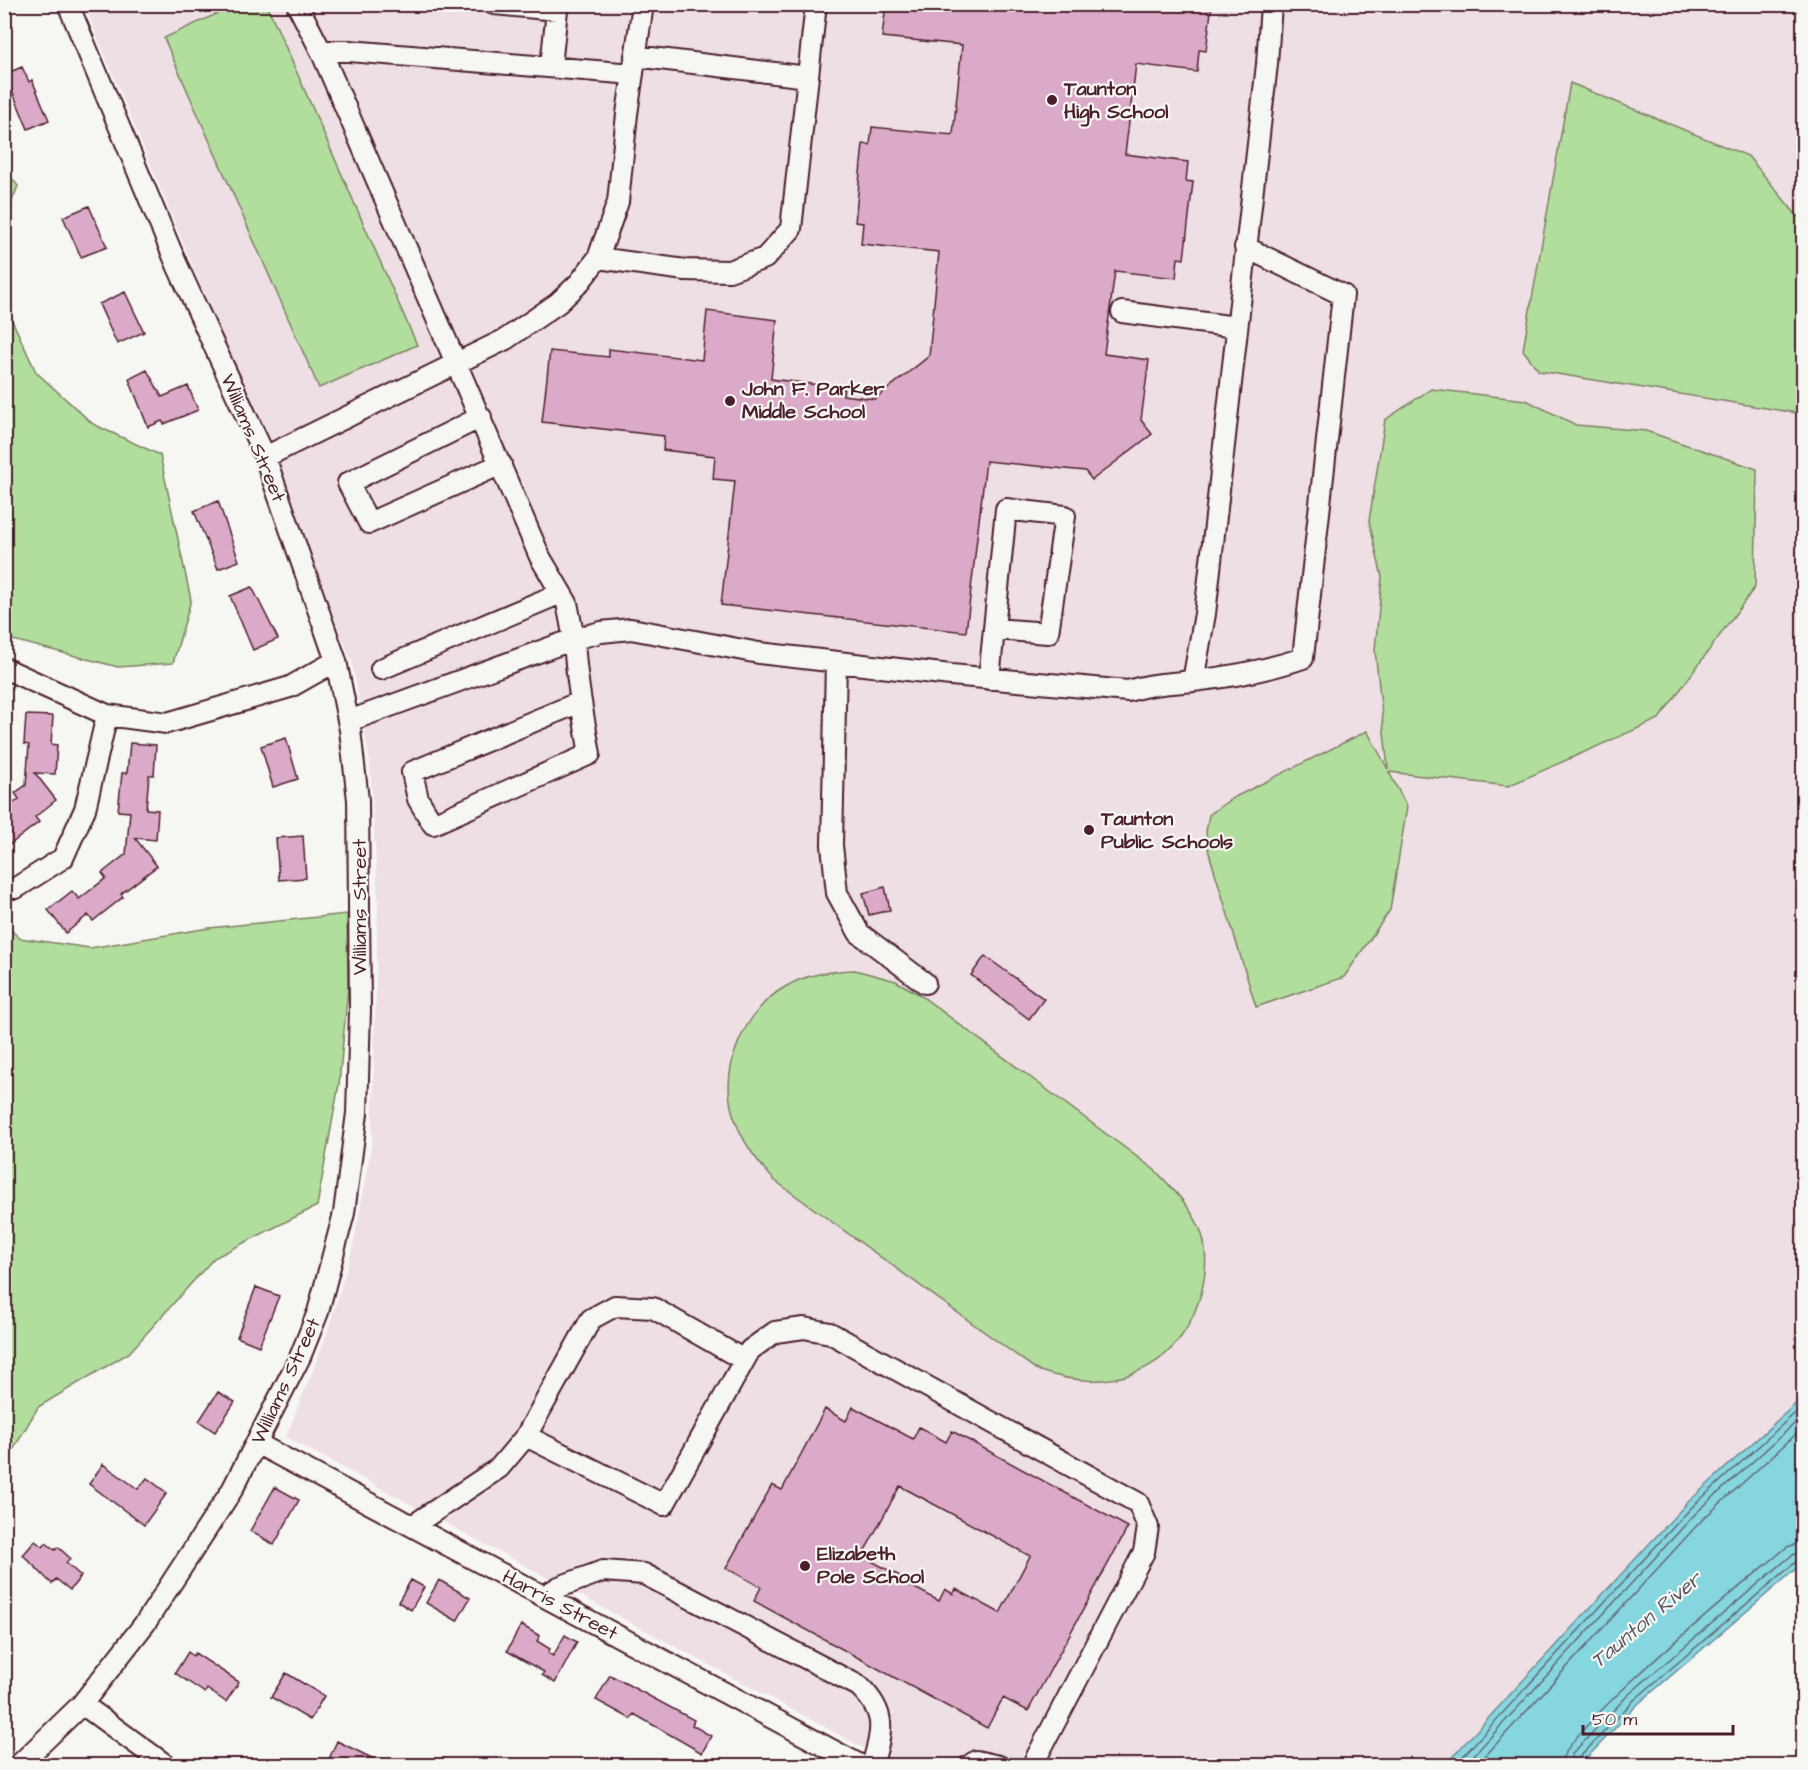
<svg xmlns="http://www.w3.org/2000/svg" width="1808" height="1770" viewBox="0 0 1808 1770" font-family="'Architects Daughter',sans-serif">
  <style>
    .built { fill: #eedfe5 }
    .green { fill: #b1de9d; stroke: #7e7e64; stroke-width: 1.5 }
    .water { fill: #86d6df; stroke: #6e8d97; stroke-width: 1.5 }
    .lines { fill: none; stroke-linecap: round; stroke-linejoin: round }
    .shore { stroke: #626873; stroke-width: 1.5 }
    .building { fill: #dbaac8; stroke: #4a1f2b; stroke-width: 1.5; fill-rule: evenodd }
    .minor-casing { stroke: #4a1f2b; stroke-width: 24 }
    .minor { stroke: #f6f6f2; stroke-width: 20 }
    .poi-dot { fill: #4a1f2b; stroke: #f6f6f2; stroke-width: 2 }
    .labels { text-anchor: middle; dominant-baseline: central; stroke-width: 4.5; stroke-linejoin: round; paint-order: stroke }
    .poi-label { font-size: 20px; font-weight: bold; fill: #4a1f2b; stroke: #f6f6f2; text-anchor: start }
    .street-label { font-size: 20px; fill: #4a1f2b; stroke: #f6f6f2 }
    .water-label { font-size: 21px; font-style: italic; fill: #5c5661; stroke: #f6f6f2 }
  </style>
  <rect width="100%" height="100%" fill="#f6f6f2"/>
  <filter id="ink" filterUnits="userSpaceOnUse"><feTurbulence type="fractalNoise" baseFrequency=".0167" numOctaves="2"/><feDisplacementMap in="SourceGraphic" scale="12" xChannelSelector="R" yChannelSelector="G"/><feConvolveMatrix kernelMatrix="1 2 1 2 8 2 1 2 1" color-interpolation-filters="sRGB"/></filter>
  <g filter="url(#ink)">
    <path class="built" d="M84 5H1803V1420L1454 1765H895L286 1437 325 1340 353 1247 372 1143 378 898 370 762 352 662 253 411Z"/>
    <path class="green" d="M238 4 267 5 417 345 319 388 164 38Z
      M1570 83 1748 156 1803 223V414L1539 371 1523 350Z
      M5 169 18 186 5 218Z
      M5 305 36 372 93 424 160 455 191 600 173 663 118 667 5 638Z
      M1431 389 1526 400 1576 425 1646 431 1757 469 1755 587 1659 719 1508 786 1389 772 1407 807 1390 910 1344 977 1256 1007 1209 853 1206 832 1209 815 1231 799 1367 731 1388 769 1375 650 1382 577 1369 521 1385 420Z
      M347 914 348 988 339 1084 317 1206 214 1258 129 1353 38 1407 5 1464V924L19 938 90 948 209 928Z
      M855 970 896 981 920 995 1156 1171C1173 1189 1190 1206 1200 1229 1209 1250 1206 1279 1199 1300 1175 1375 1107 1395 1037 1370L774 1180C756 1160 741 1140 733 1114 719 1070 744 1010 785 987 806 974 831 971 855 970Z"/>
    <path class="water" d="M1803 1397V1563L1638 1704 1580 1765H1445L1686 1504Z"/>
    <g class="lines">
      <path class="shore" d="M1454 1766 1691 1508 1804 1405
        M1464 1766 1696 1513 1804 1415
        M1476 1766 1702 1520 1804 1427
        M1560 1766C1561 1731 1751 1578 1787 1547L1804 1542
        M1569 1766 1572 1754 1629 1694 1792 1555 1804 1551
        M1576 1766 1578 1759 1634 1700 1797 1561 1804 1559"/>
    </g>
    <path class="building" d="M886 4H1212L1206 51 1199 50 1197 72 1136 64 1125 154 1188 162 1186 181 1193 182 1184 259 1178 258 1176 278 1115 271 1104 354 1149 360 1141 420 1152 434 1092 480 1085 471 986 461 966 632 721 605 735 481 713 479 715 456 663 450 664 436 542 422 550 351 609 357V349L702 360 707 311 777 320 771 379 844 388 843 395 875 399 929 356 939 252 861 244 863 223 855 222 863 144 870 145 872 127 953 135 962 45 882 37Z
      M22 67 29 82 32 80 49 120 28 129 5 74Z
      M89 206 107 247 81 257 63 217Z
      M125 292 144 332 117 344 99 304Z
      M147 370 162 397 188 386 198 410 164 424 162 421 148 427 129 379Z
      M218 501 239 561 218 569 194 511Z
      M252 587 278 639 253 650 230 596Z
      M26 715 53 716 51 744 57 745 55 774 35 773 56 800 35 817 39 822 4 849V810L19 799 15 793 26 785 29 745 24 744Z
      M286 738 298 779 273 787 261 746Z
      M130 743 156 745 154 775H149L146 809 158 810 156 840 135 838 157 866 121 894 123 897 93 921 88 915 66 933 48 910 72 891 79 899 106 878 102 873 126 854 130 812 118 811 122 773H127Z
      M303 836 306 878 279 880 276 838Z
      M885 887 890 910 869 915 863 893Z
      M985 956 1044 999 1029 1019 971 975Z
      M256 1287 279 1296 259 1346 237 1337Z
      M218 1392 235 1402 215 1432 199 1421Z
      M853 1407 913 1439 919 1427 946 1442 952 1431 1128 1527 1028 1711 1003 1698 987 1728 754 1601 761 1587 726 1568 772 1485 782 1490 825 1409 846 1421ZM900 1486 1030 1556 1000 1613 956 1589 953 1594 945 1589 939 1601 911 1586 913 1583 862 1556Z
      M103 1464 138 1489 147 1478 167 1493 144 1525 89 1484Z
      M275 1487 299 1500 274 1545 250 1531Z
      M35 1541 43 1547 46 1543 55 1550 58 1547 70 1558 66 1563 81 1576 70 1590 56 1579 52 1584 23 1555Z
      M411 1580 424 1587 411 1610 398 1602Z
      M439 1580 470 1598 457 1621 426 1603Z
      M521 1625 540 1636 537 1641 550 1649 548 1653 553 1656 565 1635 577 1642 555 1683 542 1675 544 1672 507 1651Z
      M188 1652 193 1656 195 1653 239 1682 226 1702 207 1689 205 1693 175 1673Z
      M286 1673 324 1696 310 1720 271 1697Z
      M610 1675 694 1720 692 1725 711 1736 702 1753 634 1714 631 1719 596 1700Z
      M337 1741 388 1766H326Z"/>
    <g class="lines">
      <defs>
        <path id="minor" d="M297 4 321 51 540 557 567 603 574 639 601 632 631 629 759 653 951 675 1128 691C1154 683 1166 684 1193 681 1229 677 1268 670 1303 658L1343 295 1245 247
          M494 4 557 10 551 66
          M321 51H349L633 74
          M635 56 808 77
          M598 258 685 270 729 271 765 258 791 229 816 4
          M1122 312 1236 327
          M481 417 348 483 369 523 501 464
          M265 457 506 339 558 303 579 283 598 258 618 202 627 114 643 4
          M836 662 832 845 837 893 859 933 925 983
          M4 668 107 715 167 723 290 687 336 661
          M381 669 561 593
          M989 679 1006 509 1065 516 1048 633 994 629
          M1193 681 1205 614 1267 64 1271 4
          M349 721 574 639C576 678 583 715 590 754L433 824 418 799 412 772 580 702
          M16 888 63 858 85 809 107 715
          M526 1436 591 1319 615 1306 653 1308 744 1360
          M258 1444 862 1766
          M412 1526 499 1468 526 1436 664 1505 750 1350 775 1332 804 1328 830 1333 1138 1503 1148 1527 1144 1552 1032 1766
          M544 1596 559 1587 603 1571 644 1574 859 1686C888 1714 882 1731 872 1766
          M82 1704 167 1766
          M18 1766 82 1704 146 1622 232 1490 300 1357 318 1312 344 1213 357 1113 360 1010 358 800 350 730 336 661 265 457 177 265 68 4
          M969 1766 976 1761 999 1766"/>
      </defs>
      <use href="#minor" class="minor-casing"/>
      <use href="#minor" class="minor"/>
    </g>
  </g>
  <g class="poi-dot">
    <circle cx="1052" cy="100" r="6"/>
    <circle cx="730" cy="401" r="6"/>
    <circle cx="1089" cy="830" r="6"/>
    <circle cx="805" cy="1566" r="6"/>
  </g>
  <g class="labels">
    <g class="poi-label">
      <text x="1064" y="89">Taunton<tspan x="1064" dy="23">High School</tspan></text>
      <text x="742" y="389">John F. Parker<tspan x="742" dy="23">Middle School</tspan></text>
      <text x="1101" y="819">Taunton<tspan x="1101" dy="23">Public Schools</tspan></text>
      <text x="817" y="1554">Elizabeth<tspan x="817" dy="23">Pole School</tspan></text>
    </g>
    <g class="street-label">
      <text transform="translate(253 438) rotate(67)">Williams Street</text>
      <text transform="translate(360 907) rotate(-90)">Williams Street</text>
      <text transform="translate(286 1381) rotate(-65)">Williams Street</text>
      <text transform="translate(560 1605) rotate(28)">Harris Street</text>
    </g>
    <g class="water-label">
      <text transform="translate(1646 1620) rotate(-40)">Taunton River</text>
    </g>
  </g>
  <rect width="1808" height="1770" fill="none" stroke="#f6f6f2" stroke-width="24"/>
  <rect x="12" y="12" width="1784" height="1746" fill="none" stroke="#4a1f2b" stroke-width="2" filter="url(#ink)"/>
  <path d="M1583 1725v9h150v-9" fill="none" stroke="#4a1f2b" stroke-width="3"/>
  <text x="1592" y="1725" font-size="18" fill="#4a1f2b" stroke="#f6f6f2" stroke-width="4.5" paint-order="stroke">50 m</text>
</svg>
